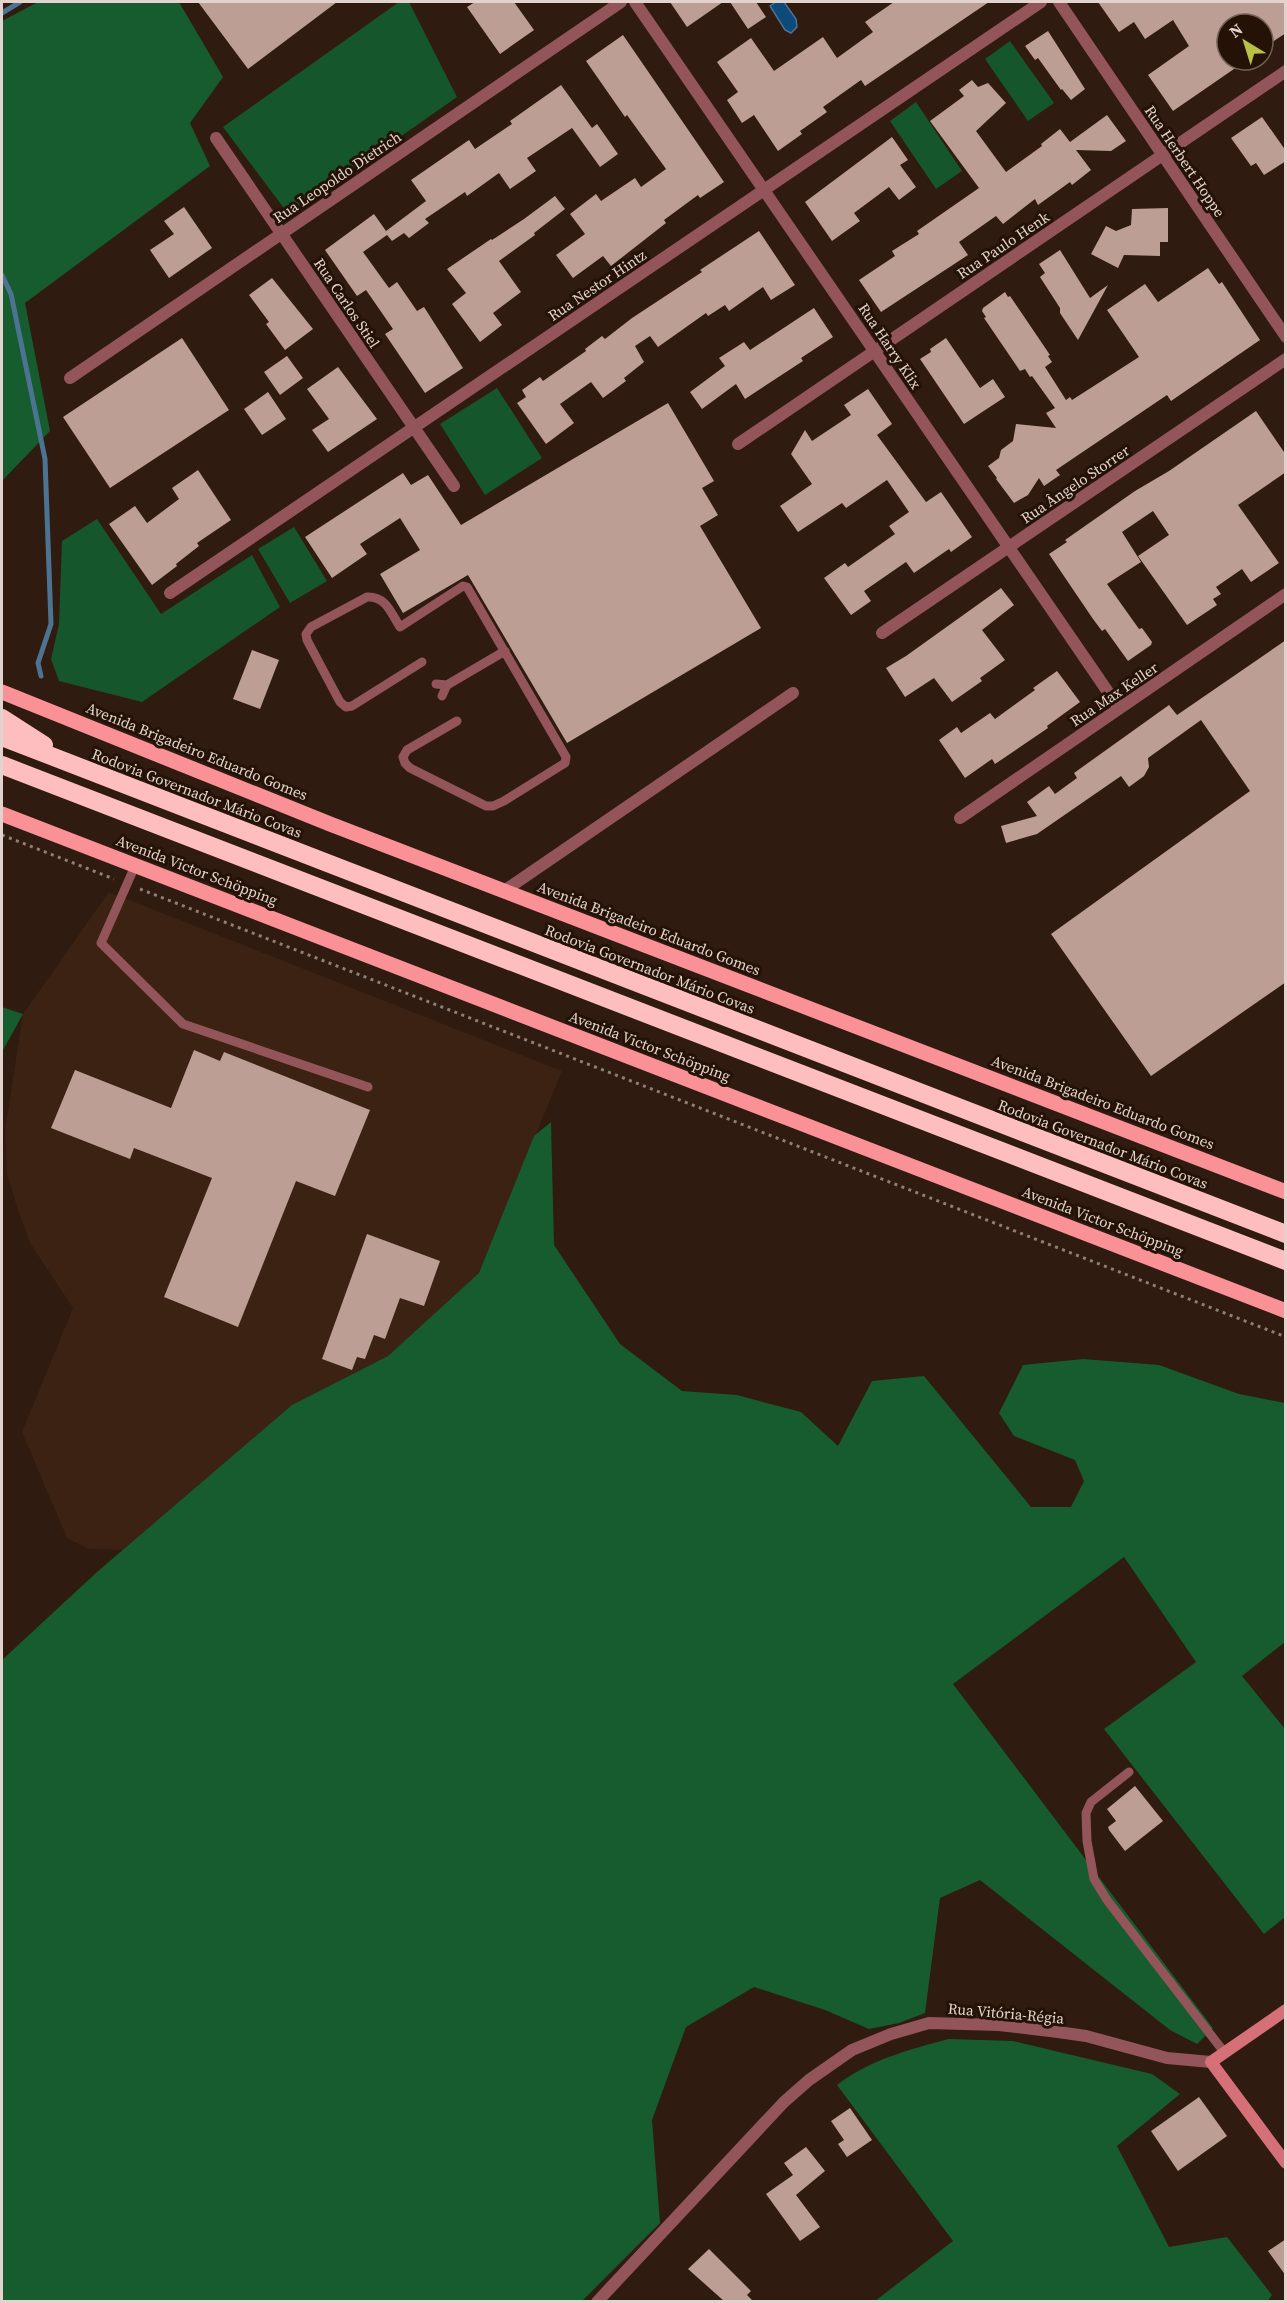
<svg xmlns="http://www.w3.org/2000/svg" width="1287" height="2303" viewBox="0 0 1287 2303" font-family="'Source Serif 4',serif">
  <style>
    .built { fill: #3c2212 }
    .green { fill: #15562c }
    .forest { fill: #165c2e }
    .water { fill: #0d4979; stroke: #4d7392; stroke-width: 1.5 }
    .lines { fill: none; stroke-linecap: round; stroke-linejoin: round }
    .stream { stroke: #4d7392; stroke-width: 5 }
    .building { fill: #bc9e94 }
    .path { stroke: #8f7f75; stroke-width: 3; stroke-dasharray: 3 4.5; stroke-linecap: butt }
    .lane { stroke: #935559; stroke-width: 9 }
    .street { stroke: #935559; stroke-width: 12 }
    .secondary { stroke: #d57078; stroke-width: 12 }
    .primary { stroke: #f99197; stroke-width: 15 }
    .highway { stroke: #febec0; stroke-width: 18 }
    .labels { text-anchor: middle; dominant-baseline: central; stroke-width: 6; stroke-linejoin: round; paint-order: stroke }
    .street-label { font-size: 15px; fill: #e2d4cc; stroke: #251206 }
  </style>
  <rect width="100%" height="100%" fill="#2f1b0f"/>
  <path class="built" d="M109 892 562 1071 479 1273 388 1356 292 1405 123 1550 89 1549 67 1538 22 1432 73 1308 30 1243 17 1207 7 1174 5 1130 23 1014Z"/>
  <path class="green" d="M399 2H409L457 97 289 215 223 127Z
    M1010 41 1054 103 1028 121 985 59Z
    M916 102 962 171 936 189 890 121Z
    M497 388 542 458 485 495 440 424Z
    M97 519 161 614 252 555 280 607 142 702 59 681 51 659 59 624 62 541Z
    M294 527 327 581 290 603 258 549Z"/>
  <path class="forest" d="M38 2H179L223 77 190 123 210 166 25 303 50 431 2 481V21Z
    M2 1007 23 1014 2 1052Z
    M551 1122 554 1245 620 1344 682 1391 737 1395 801 1412 838 1446 872 1381 924 1376 1031 1507H1071L1084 1481 1075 1460 1014 1436 999 1413 1023 1365 1083 1359 1159 1365 1239 1394 1285 1403V1642L1242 1676 1285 1729V1917L1264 1934 1104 1729 1196 1662 1124 1557 953 1684 1213 2028 1197 2044 1170 2030 980 1880 940 1898 925 2013 899 2023 869 2029 825 2010 754 1987 686 2027 652 2120 660 2223 582 2301 2 2302V1660L97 1572 292 1405 388 1356 479 1273 534 1136Z
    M949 2039 1013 2041 1152 2074 1180 2094 1117 2146 1169 2247 1227 2237 1272 2295 1267 2302 875 2301 953 2241 837 2085C871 2059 908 2050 949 2039Z"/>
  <path class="water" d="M776 2H784L796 19 797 27 791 33 785 30 770 6Z"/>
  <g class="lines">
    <path class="stream" d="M2 13 20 2
      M2 275 11 294 45 459 51 624 38 663 41 676"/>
  </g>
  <path class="building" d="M198 2H337L248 69Z
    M475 2H514L534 30 500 54 467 7Z
    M670 2H723L687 27Z
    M730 2H756L766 17 748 29Z
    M894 2H989L865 86 861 80 823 107 827 112 800 131 802 134 778 151 754 115 742 123 727 100 738 92 717 62 751 38 774 71 823 37 837 58 873 32 865 22Z
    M1098 2H1286V33L1263 48V24H1227V60H1247L1173 111 1148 75 1189 46 1173 20 1145 39 1134 22 1119 32Z
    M1048 31 1085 89 1071 100 1062 89 1061 90 1038 58 1035 60 1025 46Z
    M623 35 724 182 700 198 698 195 664 220 666 223 611 266 603 256 573 278 556 255 585 234 570 214 596 194 601 201 635 178 641 187 666 169 627 115 625 117 586 61Z
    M972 80 978 87 988 83 1006 103 976 131 1006 172 1042 146 1041 144 1060 129 1070 142 1107 115 1126 141 1111 151 1076 150 1091 170 1072 185 1070 182 1038 205 1035 199 1003 224 996 216 959 242 968 255 881 312 859 280 895 256 892 251 919 234 917 231 979 188 930 121 964 96 959 90Z
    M561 85 592 128 597 124 618 154 600 167 572 128 527 158 536 171 510 189 499 173 467 196 465 192 425 219 429 223 409 238 404 233 392 241 387 235 363 252 389 288 397 282 417 311 424 307 463 368 425 393 385 334 393 329 366 290 357 296 325 250 374 214 386 231 426 201 411 180 469 140 475 149 512 124 510 121Z
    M1262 117 1286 151V161L1264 175 1256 163 1251 166 1231 138Z
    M892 137 908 160 900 165 916 187 899 200 889 187 854 213 860 221 832 241 805 202Z
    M555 196 565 209 534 233 535 235 499 261 521 292 493 313 502 325 480 342 452 304 466 293 447 269 491 239 492 240 524 219Z
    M184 207 212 248 169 278 150 250 174 234 164 221Z
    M1168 208V242H1160V256L1124 255 1118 268 1091 254 1106 226 1116 231 1131 225 1132 209Z
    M759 231 795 285 771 300 763 287 729 311 725 305 708 316 706 313 658 347 650 336 635 346 644 362 624 378 626 381 603 398 591 382 560 404 574 423 546 444 517 403 526 397 522 390 540 377 543 381 586 351 585 349 602 336 605 339 632 318 702 272 700 270Z
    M1060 250 1090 298 1108 285 1078 340 1060 313V308L1040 277 1045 273 1039 264Z
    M1208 268 1219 284 1222 282 1260 340 1171 401 1167 395 1056 470 1060 475 1044 486 1039 478 1028 495 1014 503 996 479 997 478 988 466 999 458 1001 450 1013 441 1016 424 1056 428 1046 413 1055 408 1032 376 1030 377 1025 369 1020 371 984 318 986 317 982 311 983 308 1005 292 1008 297 1010 296 1050 355 1048 356 1052 362 1045 367 1066 400 1070 397 1072 400 1139 357 1107 310 1145 284 1158 302Z
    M272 278 313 329 285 350 266 324 269 322 249 295Z
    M814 308 833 337 801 358 803 361 745 399 736 384 702 409 690 392 725 366 719 358 744 342 750 350Z
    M182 338 229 410 110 488 63 417Z
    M946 338 980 388 993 379 1005 397 964 424 920 359 931 352 930 349Z
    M287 356 303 378 280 395 264 372Z
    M338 367 377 419 328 452 312 430 329 419 307 389Z
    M868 389 892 424 877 435 926 502 941 492 972 537 951 552 949 549 914 573 906 562 864 591 871 601 851 615 824 578 845 563 848 567 895 534 889 526 909 512 887 480 846 508 842 503 798 532 780 506 812 484 791 454 805 430 812 441 851 415 844 405Z
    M268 392 286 419 262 435 244 409Z
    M668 403 714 481 702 488 718 515 700 526 761 628 567 743 468 575 403 613 380 574 420 550 400 518 360 544 367 554 332 578 305 537 403 473 411 485 428 475 461 525Z
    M1256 411 1286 455V472L1238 505 1279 563 1251 582 1242 569 1216 587 1221 594 1213 599 1217 605 1187 625 1138 556 1169 535 1153 511 1122 532 1141 562 1107 584 1139 629 1142 628 1152 642 1151 645 1128 661 1105 629 1102 631 1093 619 1049 554 1067 542 1065 540 1135 491 1169 471Z
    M198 470 231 520 197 543 199 546 176 564 177 566 152 585 109 524 135 506 147 523 179 499 172 488Z
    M1001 588 1014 605 982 630 1005 660 980 678 982 681 952 702 934 678 905 697 886 668 906 656Z
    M1286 640V982L1151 1076 1051 934 1250 791 1201 720 1148 758 1149 767 1144 776 1129 787 1121 776 1037 834 1006 843 1001 826 1037 816 1027 802 1049 786 1055 794 1077 778 1074 773 1169 705 1177 715Z
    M252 650 279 660 260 709 233 699Z
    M1057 671 1080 702 1047 726 1048 728 995 764 992 759 965 778 939 740 957 727 961 733 990 713 995 719 1035 690 1033 688Z
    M194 1050 220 1061 224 1052 370 1110 335 1196 296 1181 238 1327 164 1297 212 1178 134 1148 130 1159 51 1128 75 1070 171 1108Z
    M367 1234 440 1261 424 1306 400 1298 385 1339 374 1335 365 1359 357 1357 352 1370 322 1359Z
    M1135 1786 1163 1821 1125 1851 1109 1830 1108 1827 1116 1821 1107 1809Z
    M1199 2097 1227 2136 1178 2171 1151 2131Z
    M850 2108 872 2140 847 2157 838 2144 844 2140 831 2121Z
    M806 2147 825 2171 796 2195 820 2227 800 2241 766 2194 793 2175 784 2163Z
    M1286 2239V2276L1268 2251Z
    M709 2249 751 2291 747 2295 753 2301H724L688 2269Z"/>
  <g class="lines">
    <path class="path" d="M2 835 114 879
      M140 889 1286 1337"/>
    <path class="lane" d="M422 662 352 706 346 707 340 702 307 640 306 634 311 627 367 597C386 596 391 613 400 627L463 586 467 587 566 757 565 763 504 801 493 806H486L410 768 405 763 403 757 407 750 457 721
      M436 684 447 685 442 696
      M447 685 505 651
      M135 866 101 943 183 1024 368 1087
      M1129 1772 1091 1802 1086 1813 1087 1841 1094 1879 1107 1900 1224 2052"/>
    <path class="street" d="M635 2 1119 708
      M1059 2 1286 337
      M216 138 454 486
      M70 378 621 2
      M738 444 1286 71
      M170 593 1041 2
      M882 633 1286 359
      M960 818 1286 594
      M504 891 793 693
      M597 2302 784 2102 809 2080 852 2050 891 2034 929 2023 999 2025 1058 2032 1086 2036 1167 2058 1211 2062"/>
    <path class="secondary" d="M1286 2010 1211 2062 1286 2163"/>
    <path class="primary" d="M2 692 330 824 1286 1192
      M2 814 1286 1311"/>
    <path class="highway" d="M2 718 44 745
      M2 737 1286 1234
      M2 765 1286 1261"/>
  </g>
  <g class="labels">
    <g class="street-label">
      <text transform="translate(1185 161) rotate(56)">Rua Herbert Hoppe</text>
      <text transform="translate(337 177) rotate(-34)">Rua Leopoldo Dietrich</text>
      <text transform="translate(1003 245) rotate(-34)">Rua Paulo Henk</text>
      <text transform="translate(597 285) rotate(-34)">Rua Nestor Hintz</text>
      <text transform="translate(347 303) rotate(56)">Rua Carlos Stiel</text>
      <text transform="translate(890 346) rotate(56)">Rua Harry Klix</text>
      <text transform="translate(1075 484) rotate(-34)">Rua Ângelo Storrer</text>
      <text transform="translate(1114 694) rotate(-34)">Rua Max Keller</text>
      <text transform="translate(197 751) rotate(22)">Avenida Brigadeiro Eduardo Gomes</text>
      <text transform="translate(197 793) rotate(21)">Rodovia Governador Mário Covas</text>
      <text transform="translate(197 870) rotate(21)">Avenida Victor Schöpping</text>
      <text transform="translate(649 928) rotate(21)">Avenida Brigadeiro Eduardo Gomes</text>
      <text transform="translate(650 969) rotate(21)">Rodovia Governador Mário Covas</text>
      <text transform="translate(650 1046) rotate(21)">Avenida Victor Schöpping</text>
      <text transform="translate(1103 1102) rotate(21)">Avenida Brigadeiro Eduardo Gomes</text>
      <text transform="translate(1103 1144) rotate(21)">Rodovia Governador Mário Covas</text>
      <text transform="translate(1103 1221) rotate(21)">Avenida Victor Schöpping</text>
      <text transform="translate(1006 2013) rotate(5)">Rua Vitória-Régia</text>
    </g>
  </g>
  <rect width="1287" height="2303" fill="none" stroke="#e2d4cc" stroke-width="6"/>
  <g transform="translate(1245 42) rotate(322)"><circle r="28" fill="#251206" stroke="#716055" stroke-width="1.5"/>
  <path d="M0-4.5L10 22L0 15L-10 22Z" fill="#b9c046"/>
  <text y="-9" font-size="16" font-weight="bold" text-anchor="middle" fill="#e2d4cc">N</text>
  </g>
</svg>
